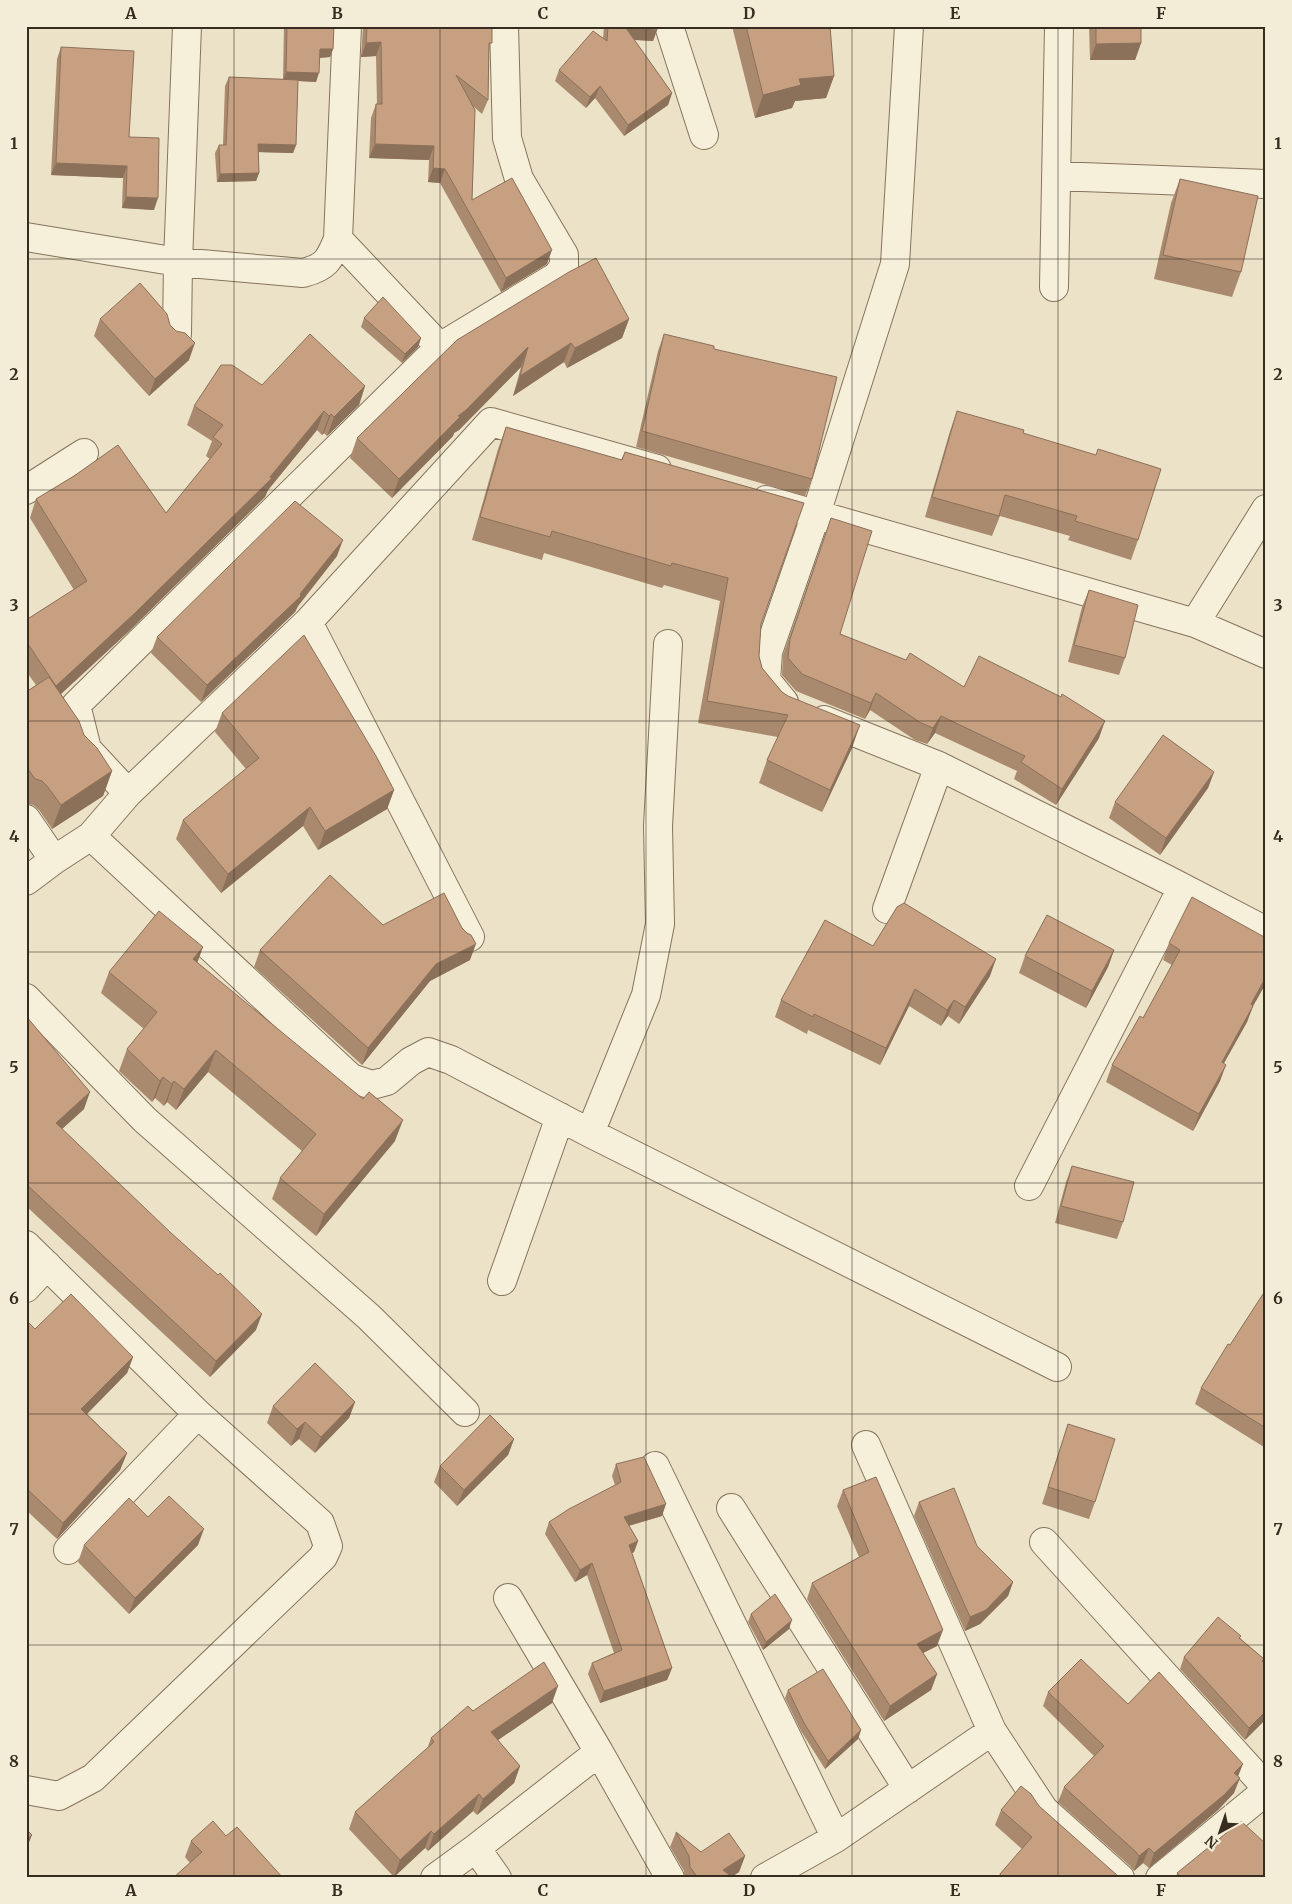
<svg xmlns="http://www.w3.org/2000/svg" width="1292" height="1904" viewBox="0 0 1292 1904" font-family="Merriweather,serif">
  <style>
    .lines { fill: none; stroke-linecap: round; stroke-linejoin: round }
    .minor-casing { stroke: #86745e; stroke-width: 30 }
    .minor { stroke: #f6efda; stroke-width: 28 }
    .wall { fill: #aa8a6e }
    .shaded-wall { fill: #8b705a }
    .building { fill: #c6a080; stroke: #8b705a }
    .grid { fill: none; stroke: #372c20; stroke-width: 1; stroke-opacity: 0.55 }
    .neatline { fill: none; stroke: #372c20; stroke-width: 2 }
    .grid-label { font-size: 16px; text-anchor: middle; font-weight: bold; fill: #372c20 }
  </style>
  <rect width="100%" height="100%" fill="#ebe2c7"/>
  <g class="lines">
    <defs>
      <path id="minor" d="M669 26 704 135
        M1056 176 1266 184
        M26 237 178 262 303 273C326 267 329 261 338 239L347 26
        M338 239 440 347
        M1054 287 1059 26
        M177 334 178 262 187 26
        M657 469 491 422 308 622 128 793 91 836 351 1078 372 1085 387 1081 411 1061 428 1052 451 1060 590 1133 1057 1367
        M26 490 84 453
        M766 500 1195 623 1266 654
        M308 622 470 937
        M1195 623 1266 509
        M784 702 766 680 768 652 816 514 895 264 909 26
        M824 720 939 766 1164 878 1266 931
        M128 793 87 749 76 705 440 347 557 276 564 266V255L519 179 507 138 504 26
        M26 819 54 860
        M26 881 54 860 91 836
        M887 909 939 766
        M26 998 145 1120 369 1317 465 1412
        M590 1133 646 995 660 924 658 826 668 644
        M1029 1186 1182 888
        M26 1245 198 1414 68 1550
        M502 1281 560 1117
        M26 1288 47 1265
        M866 1445 992 1731
        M655 1466 836 1838 992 1731 1044 1810 1120 1878
        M731 1508 908 1789
        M1044 1542 1266 1787
        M508 1598 599 1752
        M26 1790 59 1796 93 1778 323 1557 328 1546 320 1523 198 1414
        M476 1848 497 1878
        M435 1878 476 1848 599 1752 670 1878
        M765 1878 836 1838
        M1160 1878 1266 1791"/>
    </defs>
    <use href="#minor" class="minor-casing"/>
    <use href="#minor" class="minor"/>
  </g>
  <path class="wall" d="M284 26H334L333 49 330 57 320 58 316 82 298 81 296 145 293 153 259 152V173L256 181 217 182 215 153 219 145H223L225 86 229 77 283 79Z
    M363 26H492L489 52 488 100 482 114 474 107 472 200 547 264 501 292 440 183 428 182 429 160 369 158 371 118 376 104H377L376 56 361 57Z
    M604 26H657V30L653 41 634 40 672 93 668 105 624 136 595 98 586 108 555 81 559 70 603 39Z
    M732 26H830L834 76 826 98 795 101 792 108 755 118Z
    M1089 26H1141V43L1135 60H1090Z
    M61 47 129 137 154 210 122 208 123 178 51 175 57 59Z
    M1180 179 1241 272 1232 297 1154 279 1171 203Z
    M364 318 421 338 418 347 402 363 361 327Z
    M100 319 170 325 189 360 149 396 94 336Z
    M629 319 622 338 567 368 564 362 513 396 521 367 459 430 454 433 453 436 392 498 350 458 357 438 457 340Z
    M664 334 714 349 812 479 805 496 636 447 658 351Z
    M262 385 365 386 359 405 327 436 324 433 322 435 317 430 268 490 265 497 128 632 61 694 84 735 112 771 103 796 52 829 39 810 33 805 26 804V692L36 685 26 671V620L74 590 30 518 36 499 166 513 210 459 206 456 212 441 187 425 194 406Z
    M957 411 1023 433 1138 540 1131 560 1068 540 1070 536 1000 516 992 536 925 517 950 431Z
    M506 427 621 460 625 452 804 503 761 624 759 656 762 668 782 692 852 748 822 812 759 783 767 760 778 737 698 723 720 601 664 585 662 588 544 553 542 560 472 540 498 449Z
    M831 518 840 634 964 687 1099 738 1056 805 1014 779 1017 771 935 733 927 744 915 740 870 710 865 719 796 691 782 675 783 655Z
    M337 556 298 606 295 612 201 702 151 653 157 637Z
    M1089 590 1125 658 1119 675 1068 662 1082 607Z
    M222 713 394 790 387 809 318 850 303 826 221 893 176 839 183 820 246 769 215 732Z
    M1214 772 1208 788 1160 855 1109 818 1115 802Z
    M383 925 470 960 430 981 362 1065 254 967 260 950Z
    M1266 938V983L1253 1006 1247 1022 1224 1063 1220 1081 1193 1131 1106 1082 1112 1065 1143 1018 1172 965 1163 960 1169 943Z
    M873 946 990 976 959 1024 948 1016 941 1026 909 1006 880 1065 808 1030 807 1034 775 1017 781 1000Z
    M1114 950 1108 967 1086 1008 1019 973 1025 956Z
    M198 963 395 1141 316 1236 272 1199 280 1178 302 1151 208 1072 176 1110 167 1102 164 1106 155 1098 152 1102 119 1071 127 1049 144 1029 101 993 109 972Z
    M26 1016 84 1109 62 1129 256 1330 210 1377 26 1206Z
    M1072 1166 1123 1222 1117 1239 1055 1223 1066 1182Z
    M1266 1195V1206L1263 1205Z
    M1266 1295V1444L1264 1447 1195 1404 1201 1388 1230 1345Z
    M26 1325 35 1329 133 1357 127 1373 87 1414 127 1453 120 1470 57 1539 26 1510Z
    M355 1402 349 1418 315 1453 299 1439 291 1446 267 1423 273 1406Z
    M1068 1424 1095 1502 1089 1519 1042 1504Z
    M514 1439 508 1455 457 1506 434 1482 440 1466Z
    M616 1464 662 1516 629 1526 638 1541 634 1552 632 1553 672 1668 667 1680 600 1703 588 1674 592 1663 614 1653 587 1575 575 1582 545 1534 549 1522 615 1485 612 1476Z
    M843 1490 937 1646 923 1653 937 1674 931 1690 884 1721 807 1599 812 1583 859 1557 837 1506Z
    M919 1502 977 1546 1013 1582 1008 1596 980 1624 965 1631 914 1516Z
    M148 1517 198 1545 129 1614 78 1562 84 1545Z
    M751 1614 789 1629 763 1650 748 1622Z
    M1241 1636 1240 1638 1264 1659 1263 1662 1266 1665V1719L1245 1740 1180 1669 1184 1657Z
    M788 1690 861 1730 858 1739 825 1769 801 1731 785 1698Z
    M1048 1692 1128 1704 1238 1776 1234 1793 1218 1810 1149 1868 1143 1863 1134 1871 1130 1866 1058 1802 1064 1787 1094 1756 1043 1706Z
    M552 1703 498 1740 520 1766 514 1783 477 1815 473 1811 428 1851 425 1848 394 1877 349 1829 355 1812 427 1749 431 1738 473 1711Z
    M1039 1806 1118 1878H998L1000 1874 1022 1849 995 1825 1001 1810Z
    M676 1832 701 1852 745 1856 739 1872 731 1877 733 1878H684V1871L670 1847Z
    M226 1836 190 1863 185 1857 191 1841Z
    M1177 1873 1266 1878H1176Z"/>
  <path class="shaded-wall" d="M626 28 657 30 653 41 622 39Z
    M381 42 376 56 361 57 366 43Z
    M1141 43 1135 60H1090L1096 44Z
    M320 49H333L330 57 317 58Z
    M286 72 319 73 316 82 283 80Z
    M834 76 826 98 795 101 792 108 755 118 763 95 799 79Z
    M600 86 595 98 586 108 590 97Z
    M672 93 668 105 624 136 628 125Z
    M258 144 296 145 293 153 255 152Z
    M375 144 434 146 429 160 369 158Z
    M56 163 127 166 123 178 51 175Z
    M433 168 445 169 440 183 428 182Z
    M259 173 256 181 217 182 220 174Z
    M126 197 158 198 154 210 122 208Z
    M552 250 547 264 501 292 506 278Z
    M629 319 622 338 567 368 575 348Z
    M421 338 418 347 402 363 405 354Z
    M195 343 189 360 149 396 155 379Z
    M571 343 564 362 513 396 520 376Z
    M528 347 521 367 459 430 454 433 453 436 392 498 399 479 458 416Z
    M365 386 359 405 327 436 334 417Z
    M324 411 317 430 268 490 265 497 128 632 49 705 56 686 270 477Z
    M331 414 324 433 322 435 329 416Z
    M343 540 337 556 298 606 295 612 201 702 207 685 300 594Z
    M876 693 870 710 865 719 871 703Z
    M941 716 935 733 927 744 933 728Z
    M1105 721 1099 738 1056 805 1062 789Z
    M860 725 852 748 822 812 830 790Z
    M112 771 103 796 52 829 61 805Z
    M1214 772 1208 788 1160 855 1166 838Z
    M394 790 387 809 318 850 325 831Z
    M310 807 303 826 221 893 228 874Z
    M476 944 470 960 430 981 362 1065 368 1048 436 964Z
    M203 947 195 969 193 959Z
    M1114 950 1108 967 1086 1008 1092 991Z
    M996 959 990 976 959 1024 965 1007Z
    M1266 977V983L1253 1006 1247 1022 1215 1079 1222 1062 1251 1004Z
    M915 989 909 1006 880 1065 886 1048Z
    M954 1000 948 1016 941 1026 947 1010Z
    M216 1050 208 1072 176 1110 184 1089Z
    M1226 1065 1220 1081 1193 1131 1199 1114Z
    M163 1077 155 1098 152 1102 160 1081Z
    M174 1081 167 1102 164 1106 172 1084Z
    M90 1092 84 1109 50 1140 56 1123Z
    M403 1120 395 1141 316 1236 324 1214Z
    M262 1314 256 1330 210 1377 216 1361Z
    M133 1357 127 1373 75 1426 81 1409Z
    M355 1402 349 1418 315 1453 321 1437Z
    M305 1422 299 1439 291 1446 297 1429Z
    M514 1439 508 1455 457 1506 464 1490Z
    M127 1453 120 1470 57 1539 63 1523Z
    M666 1504 662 1516 620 1528 624 1517Z
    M204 1529 198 1545 129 1614 135 1598Z
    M638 1541 634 1552 625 1557 629 1545Z
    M592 1563 587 1575 575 1582 580 1570Z
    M1013 1582 1008 1596 980 1624 965 1631 970 1617Z
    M792 1620 789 1629 763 1650 766 1642Z
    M943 1630 937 1646 911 1659 917 1644Z
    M672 1668 667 1680 600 1703 604 1691Z
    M937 1674 931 1690 884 1721 890 1706Z
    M558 1686 552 1703 485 1749 491 1732Z
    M1266 1711V1719L1245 1740 1249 1728Z
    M861 1730 858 1739 825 1769 828 1761Z
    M1243 1764 1237 1779 1234 1773Z
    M520 1766 514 1783 477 1815 483 1799Z
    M1240 1778 1234 1793 1218 1810 1149 1868 1154 1853Z
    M479 1794 473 1811 428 1851 434 1834Z
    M431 1831 425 1848 394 1877 400 1860Z
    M32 1835 26 1850V1840Z
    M1149 1848 1143 1863 1134 1871 1139 1856Z
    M745 1856 739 1872 730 1878 723 1870Z"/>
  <path class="building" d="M287 26H334L333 49H320L319 73 286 72Z
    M367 26H492V43H489L488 100 456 75 475 110 472 200 512 178 552 250 506 278 445 169 433 168 434 146 375 144 376 104H382L381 42 366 43Z
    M608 26H657V30L626 28 672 93 628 125 600 86 590 97 559 70 593 31 607 41Z
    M746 26H830L834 76 799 79 801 85 763 95Z
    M1096 26H1141V43L1096 44Z
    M61 47 134 51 129 137 159 138 158 198 126 197 127 166 56 163Z
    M229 77 298 80 296 145 258 144 259 173 220 174 219 145H226Z
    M1180 179 1258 196 1241 272 1163 255Z
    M596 258 629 319 575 348 571 343 520 376 528 347 466 410 458 416 460 417 399 479 357 438 457 340 569 272Z
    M140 283 167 314 170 325 176 331 185 333 195 343 155 379 100 319Z
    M383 297 421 338 405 354 364 318Z
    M310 334 365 386 334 417 331 414 329 416 324 411 270 477 272 478 135 613 56 686 26 641V620L87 581 36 499 74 476 118 445 166 513 222 444 213 437 223 425 194 406 221 365H232L262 385Z
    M664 334 714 346V349L837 377 812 479 642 431Z
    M957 411 1024 430 1023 433 1096 455 1098 449 1161 469 1138 540 1075 521 1077 516 1005 495 999 516 932 497Z
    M506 427 622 460 625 452 804 503 761 624 759 656 762 668 782 692 788 696 860 725 830 790 767 760 788 715 707 701 728 578 672 563 671 566 552 531 550 537 480 517Z
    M295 501 343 540 300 594 301 596 207 685 157 637Z
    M831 518 872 531 840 634 906 660 910 653 964 687 979 656 1061 697 1062 694 1105 721 1062 789 1021 762 1025 756 941 716 933 728 921 723 876 693 871 703 802 674 788 658 790 639Z
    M1089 590 1138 605 1125 658 1074 645Z
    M304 635 376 756 394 790 325 831 310 807 228 874 183 820 259 758 222 713Z
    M49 677 79 721 84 735 97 748 112 771 61 805 47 786 42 781 35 779 26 766V692Z
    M1163 735 1214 772 1166 838 1115 802Z
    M330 875 383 925 444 893 462 928 467 933 471 935 476 944 436 964 368 1048 260 950Z
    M1192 897 1266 938V977L1251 1004 1253 1006 1222 1062 1226 1065 1199 1114 1112 1065 1140 1016 1143 1018 1180 950 1169 943Z
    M904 903 996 959 965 1007 954 1000 947 1010 915 989 886 1048 814 1014 813 1017 781 1000 825 920 873 946 897 907Z
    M159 911 203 947 193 959 363 1099 369 1092 403 1120 324 1214 280 1178 316 1134 216 1050 184 1089 174 1081 172 1084 163 1077 160 1081 127 1049 157 1012 109 972Z
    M1047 915 1114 950 1092 991 1025 956Z
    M26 1016 90 1092 56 1123 170 1232 218 1275 220 1273 262 1314 216 1361 26 1184Z
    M1072 1166 1134 1182 1123 1222 1061 1206Z
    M71 1294 133 1357 81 1409 127 1453 63 1523 26 1488V1325L29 1323 35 1329Z
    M1263 1294 1266 1295V1428L1201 1388 1228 1344 1230 1345Z
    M315 1363 355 1402 321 1437 305 1422 297 1429 273 1406Z
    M490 1415 514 1439 464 1490 440 1466Z
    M1068 1424 1115 1439 1095 1502 1048 1487Z
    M644 1457 666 1504 624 1517 638 1541 629 1545 672 1668 604 1691 592 1663 622 1650 592 1563 580 1570 549 1522 569 1509 621 1482 616 1464Z
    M876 1477 943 1630 917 1644 937 1674 890 1706 812 1583 869 1552 843 1490Z
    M954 1488 977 1546 1013 1582 986 1610 970 1617 919 1502Z
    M169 1496 204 1529 135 1598 84 1545 129 1498 148 1517Z
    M775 1594 792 1620 766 1642 751 1614Z
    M1218 1617 1241 1636 1239 1638 1264 1659 1262 1661 1266 1665V1711L1249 1728 1184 1657Z
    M1081 1659 1128 1704 1159 1672 1243 1764 1234 1773 1240 1778 1224 1795 1154 1853 1149 1848 1139 1856 1136 1852 1064 1787 1104 1746 1048 1692Z
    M544 1662 558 1686 491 1732 520 1766 483 1799 479 1794 434 1834 431 1831 400 1860 355 1812 434 1742 431 1738 468 1706 473 1711Z
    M823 1669 861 1730 828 1761 804 1723 788 1690Z
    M1021 1786 1031 1794 1039 1806 1118 1876 1117 1878H1003L1000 1874 1032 1837 1001 1810Z
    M213 1821 226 1836 237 1827 283 1878H173L202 1852 191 1841Z
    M1241 1821 1266 1844V1878H1182L1177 1873Z
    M26 1829 32 1835 26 1840Z
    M676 1832 701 1852 729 1833 745 1856 723 1870 733 1878H698L690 1867 689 1856Z"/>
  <path class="grid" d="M234 26V1878M440 26V1878M646 26V1878M852 26V1878M1058 26V1878M26 259H1266M26 490H1266M26 721H1266M26 952H1266M26 1183H1266M26 1414H1266M26 1645H1266"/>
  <rect width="1292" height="1904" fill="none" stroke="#f3ecd6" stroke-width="55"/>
  <g transform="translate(1220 1832) rotate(220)" stroke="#f3ecd6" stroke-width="4" paint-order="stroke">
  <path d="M0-4L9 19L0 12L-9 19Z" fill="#372c20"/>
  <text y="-8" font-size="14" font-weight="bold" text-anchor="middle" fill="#372c20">N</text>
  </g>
  <rect x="28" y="28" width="1236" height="1848" class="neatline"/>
  <g class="grid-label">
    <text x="131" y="19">A</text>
    <text x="337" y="19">B</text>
    <text x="543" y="19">C</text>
    <text x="749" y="19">D</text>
    <text x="955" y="19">E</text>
    <text x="1161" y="19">F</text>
    <text x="14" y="149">1</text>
    <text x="1278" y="149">1</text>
    <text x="14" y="380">2</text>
    <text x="1278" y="380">2</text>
    <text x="14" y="611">3</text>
    <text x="1278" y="611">3</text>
    <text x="14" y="842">4</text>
    <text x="1278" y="842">4</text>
    <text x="14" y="1073">5</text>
    <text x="1278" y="1073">5</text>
    <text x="14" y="1304">6</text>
    <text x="1278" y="1304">6</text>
    <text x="14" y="1535">7</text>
    <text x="1278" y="1535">7</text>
    <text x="14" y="1767">8</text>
    <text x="1278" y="1767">8</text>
    <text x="131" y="1896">A</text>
    <text x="337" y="1896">B</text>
    <text x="543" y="1896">C</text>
    <text x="749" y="1896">D</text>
    <text x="955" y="1896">E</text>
    <text x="1161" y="1896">F</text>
  </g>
</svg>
